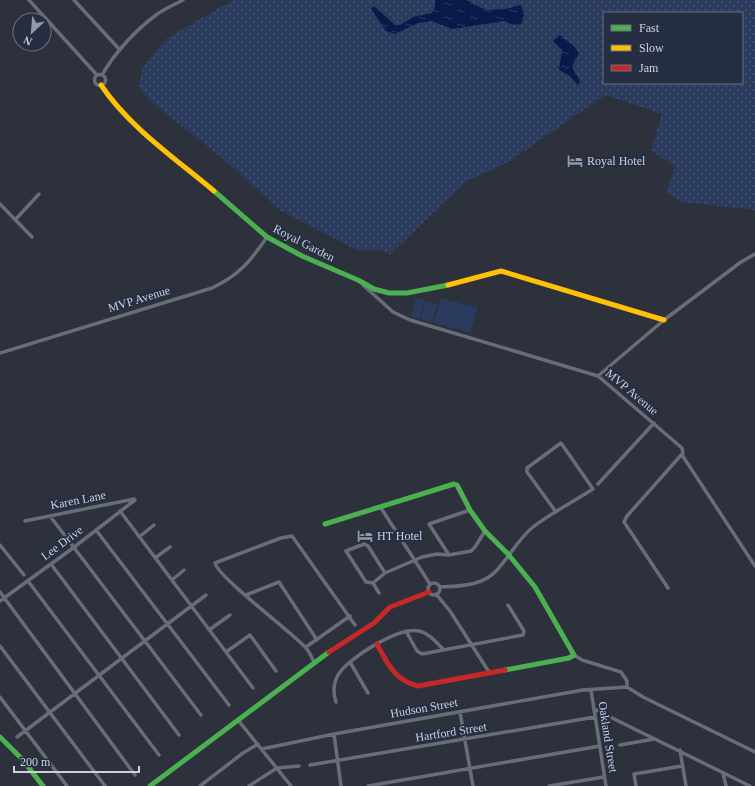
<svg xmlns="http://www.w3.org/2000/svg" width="755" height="786" viewBox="0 0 755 786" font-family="'Times New Roman',serif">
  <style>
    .grass { fill: url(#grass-dots); fill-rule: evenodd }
    .pitch { fill: #2b3b5e }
    .water { fill: url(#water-ripples) }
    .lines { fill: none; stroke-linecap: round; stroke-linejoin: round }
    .street { stroke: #696d77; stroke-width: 3.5 }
    .fast { stroke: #4caf50; stroke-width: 5 }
    .slow { stroke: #ffc107; stroke-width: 5 }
    .jam { stroke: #c62828; stroke-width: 5 }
    .labels { text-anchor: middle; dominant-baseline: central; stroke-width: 4; stroke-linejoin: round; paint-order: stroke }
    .poi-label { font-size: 12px; fill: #cbd1de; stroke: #262f42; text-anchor: start }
    .street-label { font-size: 12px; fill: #cbd1de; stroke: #262f42 }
  </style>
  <defs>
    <pattern id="grass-dots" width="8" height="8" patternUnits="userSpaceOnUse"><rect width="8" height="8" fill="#2b3b5e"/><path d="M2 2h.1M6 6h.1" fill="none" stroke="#485675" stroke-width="1.8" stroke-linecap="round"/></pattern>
    <pattern id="water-ripples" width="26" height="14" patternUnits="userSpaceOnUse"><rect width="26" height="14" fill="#091a4a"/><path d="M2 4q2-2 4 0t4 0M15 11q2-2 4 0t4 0" fill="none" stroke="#2c3a64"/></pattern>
  </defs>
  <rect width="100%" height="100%" fill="#2c313c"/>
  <path class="grass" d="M233 0H755V210L683 202 666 193 675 167 651 150 662 114 605 95 510 161 467 181 390 254 381 250H357L280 210 220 156 151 102 138 86 143 67 166 39ZM604 13H742V83H604Z"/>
  <path class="pitch" d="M416 298 425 300 420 319 411 317Z
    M441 298 478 308 470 333 434 323Z
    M426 301 437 304 432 323 421 319Z"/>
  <path class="water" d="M435 0H466L486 10 506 9 520 5 522 7 524 16 521 24 512 25 505 21 452 29 432 21 418 23 395 34 386 31 371 9 374 6 395 25H400L413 17 432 13 435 7Z
    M560 35 574 46 579 53 572 67 580 81 578 85 570 76 559 70 562 50 553 41Z"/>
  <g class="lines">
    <path class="street" d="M29 0 97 75
      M74 0 120 50
      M94.5 80a5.5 5.5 0 1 1 11 0a5.5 5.5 0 1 1-11 0Z
      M102 75C115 52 136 30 156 15 164 9 174 5 183 0
      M0 204 32 237
      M15 220 39 194
      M363 285 393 312 410 320 598 376 682 448 683 453 627 516 624 522 668 588
      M0 353 212 288C239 275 250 262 267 237
      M598 376 664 320 741 262 755 254
      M682 455 755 566
      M598 484 654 423
      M381 508 430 584
      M120 511 253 688
      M50 516 201 715
      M96 530 229 705
      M139 537 154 525
      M0 545 24 575
      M449 555 429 524 470 510
      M155 558 170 547
      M51 564 179 735
      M385 573 368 546 364 544 346 551 366 582 373 583 385 573 422 557 437 554 449 555 471 551 475 547 485 531
      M172 580 184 570
      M28 581 159 755
      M373 583 379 593
      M428 589a6 6 0 1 1 12 0a6 6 0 1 1-12 0Z
      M440 587C460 586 483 586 497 570 510 556 518 539 533 527 551 513 573 502 593 489L561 443 527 468V472L556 512
      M0 592 135 775
      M436 594 450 611 489 672
      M246 595 279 582 317 640
      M0 601 73 548 135 500 134 499 25 521
      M209 630 230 615
      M406 631 417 651 422 654 523 635 524 631 508 605
      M0 646 105 786
      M306 647 350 616
      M226 652 250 635 276 671
      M574 655 582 660 621 672 627 681V687
      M314 662C311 656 309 650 304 646 290 631 218 577 215 563L281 538 292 536 355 625
      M350 662 368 693
      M591 690 606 786
      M0 697 67 786
      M336 702C333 693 333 684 338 675 347 659 399 626 419 631 429 633 436 642 443 649
      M594 709 750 786
      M460 712 473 786
      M238 720 291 786
      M334 734 341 786
      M17 737 206 595
      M620 745 654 739
      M262 749 334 734 583 690 627 687 643 697 755 752
      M680 750 686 786
      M310 765 595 717
      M723 773 726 786
      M200 786 243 753 258 744
      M249 786 277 768 299 766
      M368 786 600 746
      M549 786 604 777
      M636 786 634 774 682 766"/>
    <path class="fast" d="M214 191 267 237 302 256 358 280 374 289 389 293H407L448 285
      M325 524 454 484 457 485 470 510 485 531 508 554 535 587 574 655 569 658 505 670
      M0 737 22 759 43 786
      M150 786 329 652"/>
    <path class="slow" d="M101 85C129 127 176 159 214 191
      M448 285 501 271 664 320"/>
    <path class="jam" d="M377 644C387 663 395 681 418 686L505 670
      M329 652 374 623 390 607 429 592"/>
  </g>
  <defs>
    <symbol id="hotel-bare" viewBox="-9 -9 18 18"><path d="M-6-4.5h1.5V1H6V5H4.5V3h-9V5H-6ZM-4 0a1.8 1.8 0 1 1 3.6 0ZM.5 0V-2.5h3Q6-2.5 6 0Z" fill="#9399a5" stroke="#262f42" stroke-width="2.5" paint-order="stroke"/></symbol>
  </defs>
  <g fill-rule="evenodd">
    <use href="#hotel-bare" x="564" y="150" width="22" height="22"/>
    <use href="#hotel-bare" x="354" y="525" width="22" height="22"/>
  </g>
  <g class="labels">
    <g class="poi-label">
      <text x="587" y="161">Royal Hotel</text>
      <text x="377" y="536">HT Hotel</text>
    </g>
    <g class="street-label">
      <text transform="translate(304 243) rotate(27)">Royal Garden</text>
      <text transform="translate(139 299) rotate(-17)">MVP Avenue</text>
      <text transform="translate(632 392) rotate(40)">MVP Avenue</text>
      <text transform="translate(78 500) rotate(-11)">Karen Lane</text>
      <text transform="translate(62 543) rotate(-37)">Lee Drive</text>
      <text transform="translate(424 708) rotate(-10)">Hudson Street</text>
      <text transform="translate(451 732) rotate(-9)">Hartford Street</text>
      <text transform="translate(608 737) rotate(81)">Oakland Street</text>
    </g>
  </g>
  <rect x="603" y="12" width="140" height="72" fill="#262f42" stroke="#687080"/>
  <rect x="611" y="25" width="20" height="6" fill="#4caf50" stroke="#687080"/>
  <text x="639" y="32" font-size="12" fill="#cbd1de">Fast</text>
  <rect x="611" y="45" width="20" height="6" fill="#ffc107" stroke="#687080"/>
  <text x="639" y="52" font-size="12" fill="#cbd1de">Slow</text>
  <rect x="611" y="65" width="20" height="6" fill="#c62828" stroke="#687080"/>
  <text x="639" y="72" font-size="12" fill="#cbd1de">Jam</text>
  <g transform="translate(32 32) rotate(206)"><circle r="19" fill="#262f42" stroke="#687080"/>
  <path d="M0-3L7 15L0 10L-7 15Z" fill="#9399a5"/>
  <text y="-6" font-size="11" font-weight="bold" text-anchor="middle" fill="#cbd1de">N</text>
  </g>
  <path d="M14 766v6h125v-6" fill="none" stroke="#cbd1de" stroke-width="2"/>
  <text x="20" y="766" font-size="12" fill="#cbd1de" stroke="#262f42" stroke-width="3" paint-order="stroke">200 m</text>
</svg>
